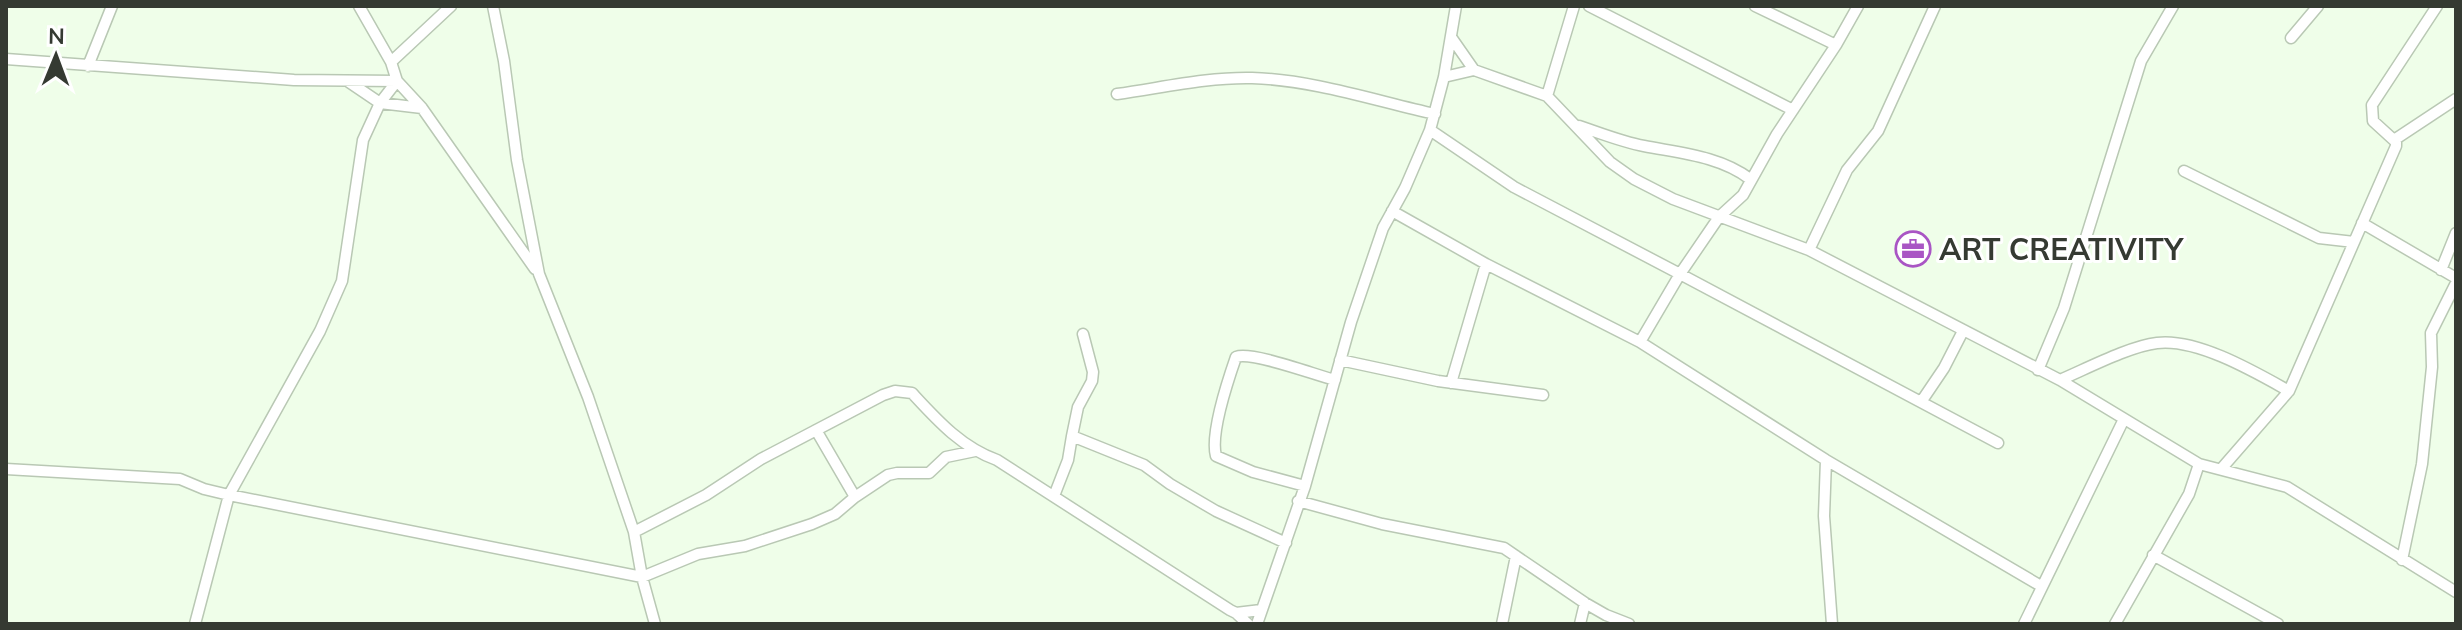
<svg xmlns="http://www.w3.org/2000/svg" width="2462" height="630" viewBox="0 0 2462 630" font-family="Mulish,sans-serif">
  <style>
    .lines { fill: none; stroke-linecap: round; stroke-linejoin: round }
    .minor-casing { stroke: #b9c8b4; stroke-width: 13 }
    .minor { stroke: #fff; stroke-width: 10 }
    .labels { text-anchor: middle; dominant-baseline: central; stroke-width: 6; stroke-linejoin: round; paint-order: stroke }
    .poi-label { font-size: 30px; font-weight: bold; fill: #353a32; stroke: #fff; text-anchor: start }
  </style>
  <rect width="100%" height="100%" fill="#effee9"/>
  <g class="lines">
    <defs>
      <path id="minor" d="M359 6 391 62 397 81 422 108 535 269
        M493 6 504 61 517 160 539 274 588 397 634 532 642 577 655 624
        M1589 6 1793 110
        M1755 6 1836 45
        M1451 37 1474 70
        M2291 38 2318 6
        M6 59 294 80 397 81
        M391 62 451 6
        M88 66 112 6
        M1444 77 1474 70 1547 96 1610 162 1634 179 1673 199 1809 250 2060 380 2199 464 2287 487 2456 592
        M349 82 380 103 422 108
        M1117 94C1161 88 1207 77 1252 78 1314 80 1376 101 1435 114
        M1547 96 1574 6
        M1579 126C1600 133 1622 142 1644 146 1679 153 1720 156 1750 179
        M1430 130 1514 187 1680 274 1719 217 1743 195 1777 134 1836 45 1858 6
        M2394 140 2456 99
        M2184 171 2319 238 2354 242
        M1392 211 1486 264 1640 342 1826 460 2041 586
        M2362 223 2456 278
        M1809 250 1847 170 1878 131 1935 6
        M2441 270 2456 233
        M1640 342 1680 274 1998 443
        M1340 360 1438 381 1543 395
        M2038 370 2064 308 2141 61 2173 6
        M2060 380C2086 369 2130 346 2157 343 2197 338 2255 372 2289 391
        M1451 383 1486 264
        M1921 402 1944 368 1963 331
        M816 430 855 497 888 475 897 473H929L946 457 975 451
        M1072 436 1078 407 1092 381 1093 372 1083 334
        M1826 460 1824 516 1832 624
        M2222 468 2289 391 2396 146V142L2373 121 2372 105 2437 6
        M6 469 180 479 204 489 229 495 642 577 698 554 745 546 812 524 835 514 855 497
        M1305 486 1253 472 1216 456C1210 434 1228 380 1236 357 1252 351 1315 375 1335 380
        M1054 496 1068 460 1072 436 1144 465 1170 484 1216 511 1286 543
        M1298 501 1382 524 1504 548 1585 603 1606 615 1629 624
        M634 532 706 495 761 459 883 395 895 391 912 393C937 420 961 447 997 460L1230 610 1236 613 1261 610
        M2153 555 2278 624
        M2402 560 2422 464 2432 367 2431 333 2456 283
        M1236 613 1248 624
        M195 624 229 495 320 331 342 281 363 140 380 103 397 81
        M1257 624 1305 486 1351 322 1383 228 1405 188 1430 130 1444 77 1456 6
        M1502 624 1516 556
        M1580 624 1585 603
        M2024 624 2124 419
        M2115 624 2189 494 2199 464"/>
    </defs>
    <use href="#minor" class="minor-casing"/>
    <use href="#minor" class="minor"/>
  </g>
  <defs>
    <symbol id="office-ring" viewBox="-11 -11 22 22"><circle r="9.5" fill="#fff" stroke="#a955c4" stroke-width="1.5"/><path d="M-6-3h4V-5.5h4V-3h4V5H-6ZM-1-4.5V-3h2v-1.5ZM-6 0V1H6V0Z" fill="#a955c4"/></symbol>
  </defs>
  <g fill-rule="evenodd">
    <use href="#office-ring" x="1893" y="229" width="40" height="40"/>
  </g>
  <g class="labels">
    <g class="poi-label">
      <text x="1939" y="249">ART CREATIVITY</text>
    </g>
  </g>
  <rect width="2462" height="630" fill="none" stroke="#353a32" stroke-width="16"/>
  <g transform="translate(56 56) rotate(1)" stroke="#ffffff" stroke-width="6" paint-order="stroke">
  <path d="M0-6L14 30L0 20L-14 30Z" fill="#353a32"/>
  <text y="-12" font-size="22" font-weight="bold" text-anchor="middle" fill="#353a32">N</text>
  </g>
</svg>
